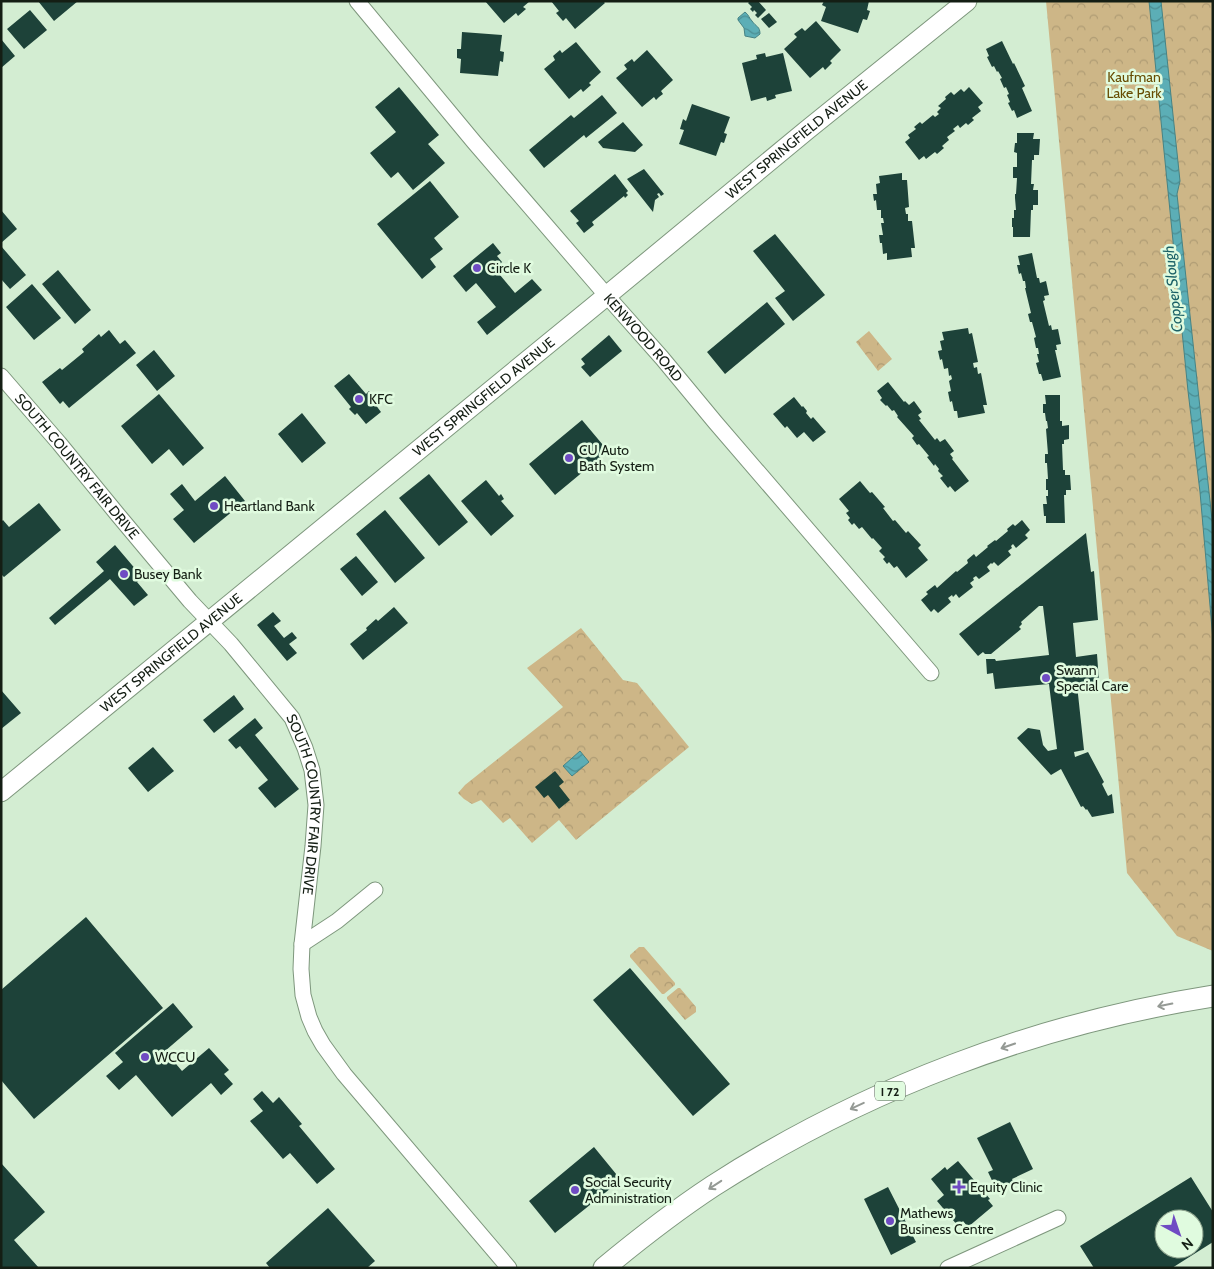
<svg xmlns="http://www.w3.org/2000/svg" width="1214" height="1269" viewBox="0 0 1214 1269" font-family="Cabin,sans-serif">
  <style>
    .forest { fill: url(#forest-crowns) }
    .water { fill: url(#water-waves); stroke: #468385 }
    .building { fill: #1d4239; fill-rule: evenodd }
    .lines { fill: none; stroke-linecap: round; stroke-linejoin: round }
    .minor-casing { stroke: #7e977d; stroke-width: 17 }
    .major-casing { stroke: #7e977d; stroke-width: 21 }
    .highway-casing { stroke: #7e977d; stroke-width: 23 }
    .minor { stroke: #fff; stroke-width: 15 }
    .major { stroke: #fff; stroke-width: 19 }
    .highway { stroke: #fff; stroke-width: 21 }
    .oneway { stroke: #959a95 }
    .poi-dot { fill: #6f4bc3; stroke: #e0fbdf; stroke-width: 2 }
    .labels { text-anchor: middle; dominant-baseline: central; stroke-width: 5; stroke-linejoin: round; paint-order: stroke }
    .shield { fill: #e0fbdf; stroke: #516051; stroke-width: 1 }
    .shield-label { font-size: 12px; font-weight: bold; fill: #141e14 }
    .park-label { font-size: 14px; fill: #664b00; stroke: #e0fbdf }
    .street-label { font-size: 14px; fill: #141e14; stroke: #e0fbdf }
    .poi-label { font-size: 14px; fill: #141e14; stroke: #e0fbdf; text-anchor: start }
    .water-label { font-size: 15px; font-style: italic; fill: #1b6066; stroke: #e0fbdf }
  </style>
  <defs>
    <pattern id="forest-crowns" width="20" height="18" patternUnits="userSpaceOnUse" patternTransform="scale(1.25)"><rect width="20" height="18" fill="#cdb687"/><path d="M2 6a3 3 0 1 1 6 0M12 15a3 3 0 1 1 6 0" fill="none" stroke="#af9c74"/></pattern>
    <pattern id="water-waves" width="16" height="10" patternUnits="userSpaceOnUse" patternTransform="scale(1.25)"><rect width="16" height="10" fill="#5caeb6"/><path d="M0 5q4-4 8 0t8 0" fill="none" stroke="#4b8d93"/></pattern>
  </defs>
  <rect width="100%" height="100%" fill="#d3edd2"/>
  <path class="forest" d="M1046 1H1213V951L1177 936 1127 873Z
    M869 331 892 359 878 371 856 342Z
    M581 628 623 680 637 683 689 747 576 840 559 820 532 843 510 818 503 823 481 800 472 804 464 799 458 793 465 785 563 707 527 668Z
    M639 947H644L675 983V985L664 994H662L630 957V955Z
    M678 988H680L696 1007V1012L685 1020 667 999V997Z"/>
  <path class="water" d="M1149 1H1161L1180 181 1177 194 1213 529V640L1200 492 1188 391Z
    M745 12C749 15 749 18 752 21 756 27 760 26 760 34L755 38 745 36 744 28 738 20V18Z
    M580 751 589 762 572 776 563 766Z"/>
  <path class="building" d="M38 1H78L54 21Z
    M485 1H530L523 7 526 9 518 16 516 13 504 23Z
    M551 1H603L605 3 575 29 566 18 563 21 556 13 559 11Z
    M750 1H758L766 10 758 18 755 15 757 13 754 10 753 12 750 9 752 7 748 3Z
    M824 1H869L867 10 870 11 867 20 863 19 858 33 821 21 826 7 822 5Z
    M30 10 47 30 24 49 7 29Z
    M769 13 777 22 769 28 761 19Z
    M816 21 841 50 830 61 832 63 825 70 823 67 810 78 784 49 797 37 794 34 802 28 805 31Z
    M462 32 502 35 500 51 504 52 503 62 500 61 498 76 460 73 461 59 457 58V49H461Z
    M1 39 15 56 1 68Z
    M1002 41 1013 64 1014 63 1025 86 1022 88 1032 111 1017 118 1014 110 1012 111 1008 103 1010 102 1007 95 1009 94 1006 87 1004 88 1000 79 1002 78 998 71 997 72 994 66 992 67 987 57 989 56 986 49Z
    M576 42 601 72 589 83 591 85 583 92 581 89 569 99 544 69 555 60 553 56 560 50 562 53Z
    M647 50 673 80 661 91 663 94 659 97 656 100 654 97 642 107 616 78 627 69 624 65 632 59 634 62Z
    M765 53 766 57 783 53 792 91 775 95 776 98 767 101 766 97 751 101 742 63 757 59 756 55Z
    M399 87 439 135 428 144 445 163 413 190 398 172 391 178 370 153 396 132 375 107Z
    M969 87 983 103 978 107 981 111 972 118 974 120 968 125 966 123 960 128 958 125 953 129 955 131 947 137 949 140 942 146 944 148 937 154 935 152 926 159 924 156 919 160 905 142 910 138 908 135 916 129 914 127 920 122 922 124 933 115 935 117 939 114 937 112 941 108 938 106 946 99 945 97 951 92 954 95 961 89 964 92Z
    M602 95 617 113 586 138 584 135 544 168 529 150 571 115 574 118Z
    M692 104 730 117 724 133 727 134 724 143 721 142 716 156 679 144 684 130 680 129 683 119 686 121Z
    M623 122 643 145 635 152 603 148 598 142Z
    M1017 133H1034L1033 139H1040L1039 155H1034V160H1032L1031 184H1034L1033 190H1038V205H1033V210H1031L1030 237H1013V227H1012V218H1014V210H1016L1015 198V194H1016L1017 178H1013V167H1017V153L1014 152 1015 143H1017Z
    M644 169 664 194 661 196 659 193 657 194 659 197 655 200 653 212 627 179Z
    M902 173V180H907L909 207 905 208 906 214H908V221H912L915 248H911L912 257 887 260V253L883 254 882 243H880L879 235H883L881 223H884L883 218H881V210H877L876 200 874 201 873 194H877L876 184 880 183 879 176Z
    M615 174 628 191 626 193 628 195 625 198 624 196 592 222 594 225 584 233 576 223 579 221 570 211Z
    M430 181 459 217 434 238 443 249 430 259 436 267 422 279 377 224Z
    M1 210 17 229 1 243Z
    M775 234 825 295 793 321 775 298 785 291 753 251Z
    M493 243 501 253 497 256 502 262 495 269 515 293 532 279 542 290 487 335 477 322 496 307 476 283 466 292 453 276Z
    M1 246 26 275 10 289 1 279Z
    M1032 253 1037 278H1039L1040 283 1046 281 1049 295 1044 296 1045 300 1043 301 1049 326 1051 325 1052 330 1058 329 1061 344 1056 345 1057 350H1055L1061 377 1043 381 1041 374H1039L1036 363 1039 362 1037 354H1039L1038 348H1036L1034 338 1036 337 1032 322H1030L1028 314 1031 313 1025 288H1026L1025 281H1023L1021 273 1019 274 1017 265H1020L1018 256Z
    M58 270 91 310 75 324 42 284Z
    M32 284 61 318 34 340 6 307Z
    M767 302 785 324 725 374 707 352Z
    M968 328 969 334 972 333 978 362 973 363 974 368 977 367 978 374 981 373 987 405H983L985 413 958 418 957 411H954L952 401 950 402 948 392 951 391 949 381 952 379 951 375 949 376 948 368 944 369 942 359 940 360 938 351 942 350 940 341 944 340 942 332Z
    M109 330 120 344 125 340 136 353 69 408 63 401 60 404 42 382 60 368 62 370 84 352 82 349 99 334 101 337Z
    M609 335 622 351 590 377 581 367 585 364 581 359Z
    M154 350 175 376 157 391 136 365Z
    M349 374 366 394 369 391 374 398 372 400 381 412 366 424 357 413 355 415 349 409 351 407 334 386Z
    M888 382 904 402 905 401 909 405 914 401 922 412 918 415 921 419 919 420 935 440 937 438 940 442 945 439 954 451 950 454 953 458 952 459 969 481 955 492 950 486 948 488 940 478 943 476 938 471 939 469 935 464 934 466 927 457 929 456 919 444 917 445 912 438 914 436 897 417 898 416 894 410 892 411 887 405 886 406 880 400 882 398 877 391Z
    M159 394 204 448 183 466 169 449 152 464 121 426Z
    M1045 395H1060V421H1062V426L1069 425V439L1064 440V444H1062L1063 470H1065V475H1070L1071 490H1066V495H1064L1065 523H1046V516H1044L1043 504H1047L1046 496H1048V490H1046V479H1048L1047 463H1045V454H1048L1046 429 1048 428 1047 421H1046L1045 413H1043V404H1046Z
    M794 397 802 407 803 406 807 411 806 413 811 419 813 417 826 432 813 442 804 432 797 438 787 426 785 428 773 414Z
    M302 413 326 443 302 463 278 434Z
    M582 420 608 451 555 495 529 464Z
    M429 474 468 522 439 546 399 498Z
    M225 476 245 501 194 543 173 519 184 510 170 494 182 484 195 501Z
    M486 480 499 496 501 494 504 499 501 501 514 516 491 536 461 501Z
    M860 481 870 493 872 492 885 507 883 508 893 521 895 520 906 533 908 531 921 545 918 548 928 560 906 578 897 566 894 568 889 562 887 564 883 559 885 557 879 551 882 548 873 538 872 539 862 527 859 529 854 523 852 525 848 520 850 518 846 513 849 511 839 499Z
    M39 503 61 530 4 577 1 574V522L3 520 9 527Z
    M385 510 425 558 395 583 356 534Z
    M1022 520 1030 530 1025 535 1028 538 1023 542 1016 548 1013 544 1011 546 1012 548 1008 551 1011 555 998 566 994 562 992 564 991 563 987 567 990 571 979 579 976 576 973 578 974 580 970 583 973 587 959 598 956 594 953 597 952 595 948 598 951 602 938 613 934 609 931 612 921 600 928 594 926 592 935 585 937 588 956 571 957 572 968 563 967 560 974 554 976 557 988 547 987 546 995 540 996 541 1008 531 1007 529 1013 524 1015 526Z
    M1086 533 1091 572 1094 571 1098 620 1073 623 1076 657 1097 654 1099 682 1077 685 1084 750 1074 752 1075 757 1088 752 1104 782 1102 784 1108 796 1112 794 1114 813 1092 817 1087 809 1086 810 1083 806 1081 807 1061 769 1051 775 1017 738 1028 728 1040 730 1043 745 1048 751 1057 749 1049 684 995 689 993 673 987 674 986 659H995L996 661 1049 655 1043 606H1039L1021 622 1022 624 1019 627 1021 629 991 654H985L983 652 978 656 959 634Z
    M115 545 143 578 137 582 148 595 134 606 110 579 55 625 49 618 104 571 96 562Z
    M356 556 378 582 362 596 340 569Z
    M394 607 408 623 363 660 350 644 367 630 366 628 376 619 378 621Z
    M273 612 281 621 274 626 284 638 292 632 297 638 289 644 297 653 287 661 257 625Z
    M1 690 21 713 1 729Z
    M234 695 244 709 214 733 203 720Z
    M255 718 263 728 255 735 299 789 275 808 258 788 268 780 240 746 236 749 228 740Z
    M153 747 174 771 148 792 128 768Z
    M555 771 564 782 559 786 570 800 559 809 548 795 544 798 535 787Z
    M86 917 163 1008 34 1119 1 1080V990Z
    M630 968 730 1084 693 1116 593 1000Z
    M173 1003 193 1027 165 1051 182 1071 209 1048 229 1070 224 1074 233 1084 221 1095 211 1083 172 1117 136 1075 119 1090 106 1076 123 1062 115 1053Z
    M262 1091 273 1103 279 1097 302 1124 299 1126 335 1169 317 1184 290 1153 283 1159 250 1121 263 1111 253 1099Z
    M1010 1122 1033 1169 1012 1179 1014 1183 997 1191 988 1172 993 1170 977 1138Z
    M594 1147 621 1180 555 1233 529 1201Z
    M958 1161 990 1199 988 1200 993 1206 968 1227 963 1221 958 1226 937 1201 944 1195 931 1179 945 1167 947 1170Z
    M1 1163 45 1212 14 1240 39 1268H1Z
    M1191 1177 1213 1212V1242L1172 1268H1094L1080 1246ZM1164 1219H1194V1249H1164Z
    M888 1187 916 1242 891 1255 864 1199Z
    M328 1208 375 1261 367 1268H270L266 1263Z"/>
  <g class="lines">
    <defs>
      <g id="minor">
        <path id="s1" d="M357 1 474 142 607 296 662 358 715 422 931 673"/>
        <path id="s2" d="M1 376 59 443 118 515 190 601 231 644 292 718 305 748 312 770 316 805 313 846 302 944 301 969 303 995 309 1017 315 1031 323 1045 344 1074 509 1268"/>
        <path d="M302 944 337 921 375 890"/>
        <path d="M948 1268 1058 1218"/>
      </g>
      <g id="major">
        <path id="s3" d="M1 792 593 307 807 130 967 1"/>
      </g>
      <path id="highway" d="M604 1268C639 1239 675 1211 713 1186 864 1089 1035 1024 1213 996"/>
    </defs>
    <use href="#minor" class="minor-casing"/>
    <use href="#major" class="major-casing"/>
    <use href="#highway" class="highway-casing"/>
    <use href="#minor" class="minor"/>
    <use href="#major" class="major"/>
    <use href="#highway" class="highway"/>
  </g>
  <defs><path id="oneway-shaft" d="M-6 0H5M1.5-3L5.5 0L1.5 3" fill="none" stroke-width="1.6" stroke-linecap="round" stroke-linejoin="round" transform="scale(1.25)"/></defs>
  <g class="oneway">
    <use href="#oneway-shaft" transform="translate(1165 1005) rotate(169)"/>
    <use href="#oneway-shaft" transform="translate(1008 1046) rotate(161)"/>
    <use href="#oneway-shaft" transform="translate(857 1106) rotate(155)"/>
    <use href="#oneway-shaft" transform="translate(715 1185) rotate(147)"/>
  </g>
  <g class="poi-dot">
    <circle cx="477" cy="268" r="5"/>
    <circle cx="359" cy="399" r="5"/>
    <circle cx="569" cy="458" r="5"/>
    <circle cx="214" cy="506" r="5"/>
    <circle cx="124" cy="574" r="5"/>
    <circle cx="1046" cy="678" r="5"/>
    <circle cx="145" cy="1057" r="5"/>
    <path d="M956.5 1179.5h5v5h5v5h-5v5h-5v-5h-5v-5h5z"/>
    <circle cx="575" cy="1190" r="5"/>
    <circle cx="890" cy="1221" r="5"/>
  </g>
  <g class="labels">
    <rect class="shield" x="875" y="1081.5" width="30" height="19" rx="4"/>
    <g class="shield-label">
      <text x="890" y="1091">I 72</text>
    </g>
    <g class="park-label">
      <text x="1134" y="77">Kaufman<tspan x="1134" dy="16">Lake Park</tspan></text>
    </g>
    <g class="street-label">
      <text stroke="none"><textPath href="#s3" startOffset="1029">WEST SPRINGFIELD AVENUE</textPath></text>
      <text stroke="none"><textPath href="#s1" startOffset="442">KENWOOD ROAD</textPath></text>
      <text stroke="none"><textPath href="#s3" startOffset="624">WEST SPRINGFIELD AVENUE</textPath></text>
      <text stroke="none"><textPath href="#s2" startOffset="118">SOUTH COUNTRY FAIR DRIVE</textPath></text>
      <text stroke="none"><textPath href="#s3" startOffset="220">WEST SPRINGFIELD AVENUE</textPath></text>
      <text stroke="none"><textPath href="#s2" startOffset="538">SOUTH COUNTRY FAIR DRIVE</textPath></text>
    </g>
    <g class="poi-label">
      <text x="487" y="268">Circle K</text>
      <text x="369" y="399">KFC</text>
      <text x="579" y="450">CU Auto<tspan x="579" dy="16">Bath System</tspan></text>
      <text x="224" y="506">Heartland Bank</text>
      <text x="134" y="574">Busey Bank</text>
      <text x="1056" y="670">Swann<tspan x="1056" dy="16">Special Care</tspan></text>
      <text x="155" y="1057">WCCU</text>
      <text x="585" y="1182">Social Security<tspan x="585" dy="16">Administration</tspan></text>
      <text x="970" y="1187">Equity Clinic</text>
      <text x="900" y="1213">Mathews<tspan x="900" dy="16">Business Centre</tspan></text>
    </g>
    <g class="water-label">
      <text transform="translate(1173 289) rotate(-96)">Copper Slough</text>
    </g>
  </g>
  <rect width="1214" height="1269" fill="none" stroke="#141e14" stroke-width="5"/>
  <g transform="translate(1179 1234) rotate(140)"><circle r="24" fill="#e0fbdf" stroke="#8ea38e"/>
  <path d="M0-4L9 19L0 12L-9 19Z" fill="#6f4bc3"/>
  <text y="-8" font-size="14" font-weight="bold" text-anchor="middle" fill="#141e14">N</text>
  </g>
</svg>
